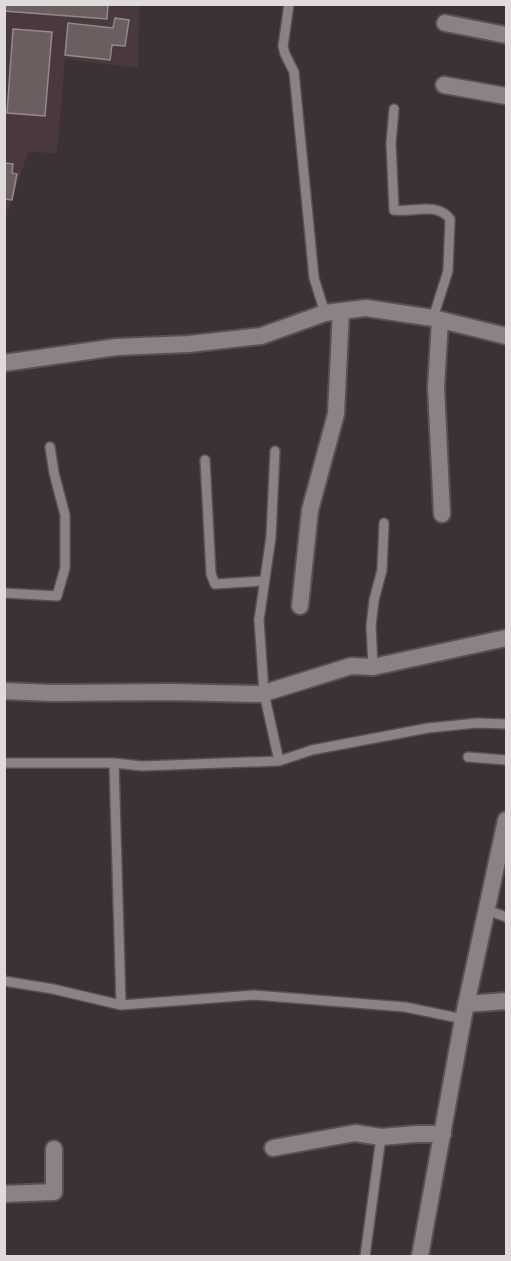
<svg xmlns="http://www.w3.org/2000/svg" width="511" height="1261" viewBox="0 0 511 1261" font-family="'PT Sans',sans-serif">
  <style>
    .built { fill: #49393f }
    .building { fill: #6a5e5f; stroke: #958989; stroke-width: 1.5 }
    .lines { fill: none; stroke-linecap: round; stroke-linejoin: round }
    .service-casing { stroke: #585052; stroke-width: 12 }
    .minor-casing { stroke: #585052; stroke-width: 20 }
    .service { stroke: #8c8184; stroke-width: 9 }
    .minor { stroke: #8c8184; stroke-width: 16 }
  </style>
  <rect width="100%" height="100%" fill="#3c3235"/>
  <path class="built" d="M5 5H139L138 68 65 59 57 153 28 152 5 221Z"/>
  <path class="building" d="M4 4H108L107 19 4 11Z
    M115 18 129 20 125 46 112 45 110 60 65 55 68 23 113 28Z
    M13 29 52 32 45 116 7 113Z
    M4 163 13 164 12 173 17 174 12 200 4 199Z"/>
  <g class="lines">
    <defs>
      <path id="service" d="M289 4 283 46 285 54 294 72 314 278 325 313
        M394 109 391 143 394 210C412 213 437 201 450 219L448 271 433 318
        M275 451 271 537 259 620 264 693 279 761
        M205 460 211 574 215 584 264 581
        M4 593 57 596 65 568V515L54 473 50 447
        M373 667 371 626 374 600 382 570 384 523
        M468 757 506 760
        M4 763H114L142 766 279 761 312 750 428 728 477 723 506 724
        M114 763 121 1005
        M487 910 506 917
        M4 981 53 989 121 1005 254 995 405 1007 463 1019
        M365 1256 381 1137"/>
      <path id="minor" d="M445 23 506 35
        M444 85 506 96
        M440 320 436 387 442 514
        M4 363 117 347 189 344 261 336 325 313 366 308 433 318 506 336
        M300 606 310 510 336 414 341 311
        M4 691 53 693 172 692 261 694 351 666 373 667 506 638
        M466 1004 506 1001
        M273 1148 355 1133 381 1137 416 1134H443
        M4 1194 54 1192V1149
        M420 1256 463 1019 506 820"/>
    </defs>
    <use href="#service" class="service-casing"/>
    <use href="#minor" class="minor-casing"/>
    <use href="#service" class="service"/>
    <use href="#minor" class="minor"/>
  </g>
  <rect width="511" height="1261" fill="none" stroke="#e0dadc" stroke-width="12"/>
</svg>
